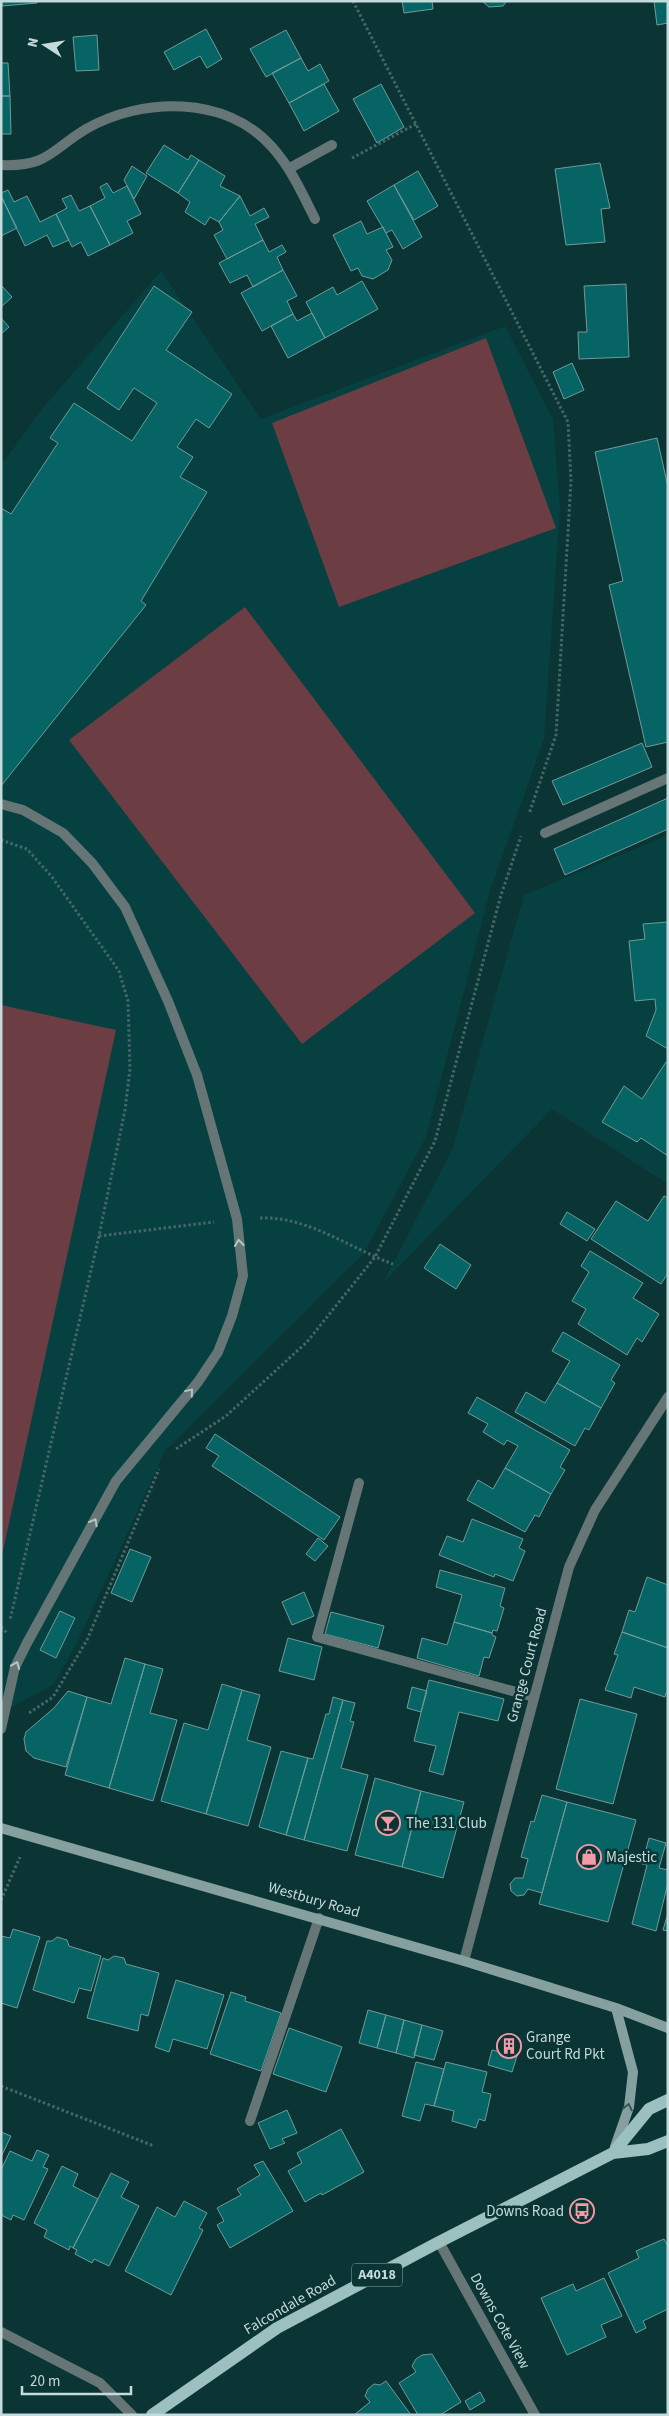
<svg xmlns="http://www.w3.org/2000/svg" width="669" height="2416" viewBox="0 0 669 2416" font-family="'Source Sans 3',sans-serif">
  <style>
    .built { fill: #074040 }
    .garden { fill: #6d3d44 }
    .building { fill: #066464; stroke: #719a99 }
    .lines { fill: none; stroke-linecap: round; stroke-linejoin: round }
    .path { stroke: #456767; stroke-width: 3; stroke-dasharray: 2.5 2.5; stroke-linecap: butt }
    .service { stroke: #667676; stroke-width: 10 }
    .minor { stroke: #667676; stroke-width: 10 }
    .secondary { stroke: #85a09f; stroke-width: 10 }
    .primary { stroke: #9cbfbf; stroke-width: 12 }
    .oneway { stroke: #b2c6c6 }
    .oneway2 { stroke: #365a59 }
    .labels { text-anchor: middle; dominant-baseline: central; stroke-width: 5; stroke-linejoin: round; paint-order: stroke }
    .shield { fill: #0b3434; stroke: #8da8a8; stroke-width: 1 }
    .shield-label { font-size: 14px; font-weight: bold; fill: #c5dada }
    .street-label { font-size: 15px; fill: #c5dada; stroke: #0b3434 }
    .poi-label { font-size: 15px; fill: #c5dada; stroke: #0b3434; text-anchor: start }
  </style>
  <rect width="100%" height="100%" fill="#0b3434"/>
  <path class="built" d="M161 271 261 419 505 326 553 419 560 510 544 739 490 891 426 1137 364 1253 165 1451 78 1641 54 1684 1 1713V465L42 409Z
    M668 835V1184L552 1109 383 1283 452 1150 524 895Z"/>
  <path class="garden" d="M486 338 556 528 339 607 272 423Z
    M245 607 475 913 302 1044 69 740Z
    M1 1005 116 1030 1 1560Z"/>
  <path class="building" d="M2 1H37V3L2 6Z
    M402 1H432L433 9 404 13Z
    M482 1H507L503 6 489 7Z
    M654 1H668V23L657 25Z
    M206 29 222 59 207 68 200 56 174 70 164 52Z
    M286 30 301 58 266 77 250 49Z
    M97 35 99 70 76 71 73 37Z
    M301 58 308 71 320 64 329 81 289 103 272 73Z
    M1 63H8L10 96H1Z
    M324 84 339 111 304 131 289 103Z
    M381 84 404 127 377 143 353 99Z
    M1 96H10L11 134H1Z
    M164 145 188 160 191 155 199 160 178 193 146 173Z
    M199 160 225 176 220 186 240 196 219 222 210 217 205 225 185 212 190 202 178 193Z
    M600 163 610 208 601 209 605 242 566 245 555 169Z
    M132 166 147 176 134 199 124 180Z
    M418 171 438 206 414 220 394 185Z
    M107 183 113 193 127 186 141 214 127 221 133 233 110 245 90 206 105 198 100 187Z
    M394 185 422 237 403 249 392 230 386 233 367 201Z
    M8 190 14 202 27 196 40 222 56 214 69 240 53 247 47 235 25 246 1 196V193Z
    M71 195 79 211 90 206 110 245 88 256 81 242 72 247 56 214 67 208 62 199Z
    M1 196 17 228 1 236Z
    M240 196 250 216 264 208 269 217 255 224 263 240 227 259 214 235 223 230 219 222Z
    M361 221 367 234 383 227 393 247 386 250 392 260 388 270 373 279 362 276 358 268 351 271 333 235Z
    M263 240 269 252 282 245 286 252 277 257 283 270 253 287 247 275 230 283 219 263Z
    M283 270 297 296 287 301 293 314 262 331 241 293Z
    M362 281 378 309 325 338 306 302 333 287 337 295Z
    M626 284 629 357 579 359 578 332H587L584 286Z
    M1 285 12 297 1 307Z
    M154 286 192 312 166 350 232 394 209 428 196 419 177 447 193 457 180 477 207 492 141 601 146 605 1 786V508L11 514 58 443 50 438 74 403 132 441 157 403 134 388 119 410 87 388Z
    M312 313 325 338 288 358 271 326 293 314 297 321Z
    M1 318 9 327 1 334Z
    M572 363 584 390 564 399 553 372Z
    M657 438 668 487V742L646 747 609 585 623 581 595 452Z
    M642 743 652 767 563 805 552 781Z
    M668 798V829L565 875 554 849Z
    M668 922V1049L646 1036 656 1010 655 999 635 1001 629 941 645 939 643 924Z
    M666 1062 668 1063V1156L641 1138 637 1142 602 1122 624 1086 642 1099Z
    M664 1196 668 1198V1273L661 1284 591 1239 616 1201 648 1221Z
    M567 1212 595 1229 587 1241 560 1224Z
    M440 1244 471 1265 456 1289 424 1268Z
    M590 1251 643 1283 633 1298 659 1314 642 1342 637 1338 627 1355 578 1324 586 1309 572 1301 589 1272 581 1266Z
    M563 1332 620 1365 611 1380 615 1383 601 1408 557 1383 570 1361 552 1351Z
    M557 1383 601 1408 589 1430 585 1428 575 1446 515 1412 526 1392 545 1403Z
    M477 1397 570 1450 560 1467 565 1470 551 1494 505 1468 518 1446 507 1440 504 1445 483 1432 488 1424 468 1413Z
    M215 1434 340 1517 324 1540 212 1466 219 1456 206 1448Z
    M505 1468 551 1494 539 1517 535 1515 525 1532 467 1500 478 1480 493 1489Z
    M472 1519 523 1539 519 1548 525 1551 513 1581 495 1574 494 1577 439 1555 447 1536 463 1542Z
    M318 1538 328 1546 315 1561 306 1554Z
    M130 1549 151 1557 132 1602 111 1593Z
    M440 1570 505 1588 500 1606 504 1608 497 1631 493 1630 492 1633 454 1622 462 1595 436 1587Z
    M647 1577 668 1585V1648L622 1632 629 1610 635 1612Z
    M304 1592 314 1616 292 1625 282 1602Z
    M60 1611 75 1618 56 1658 40 1650Z
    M331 1612 384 1626 378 1648 325 1634Z
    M454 1622 492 1633V1635L496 1637 489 1658 484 1657 479 1676 417 1658 422 1638 447 1645Z
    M622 1632 668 1648V1693H666L665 1697 634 1687 631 1698 605 1690 618 1655 614 1654Z
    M288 1638 322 1647 314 1680 279 1671Z
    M125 1658 145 1664 109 1788 65 1775 87 1697 111 1704Z
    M145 1664 163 1669 150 1713 177 1720 153 1801 109 1788Z
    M429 1680 504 1699 498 1721 459 1712 443 1775 429 1771 436 1746 414 1741Z
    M222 1684 242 1690 206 1814 161 1801 184 1723 208 1730Z
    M412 1687 427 1691 421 1712 407 1708Z
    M242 1690 260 1695 247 1740 271 1747 248 1826 206 1814Z
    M68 1691 87 1697 66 1767 34 1758 26 1751 24 1739 26 1732 54 1708Z
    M333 1697 343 1700 304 1840 286 1835 308 1758 313 1759 326 1714H329Z
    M580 1699 637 1714 613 1804 556 1789Z
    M343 1700 355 1703 350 1721 354 1722 341 1768 368 1775 347 1851 304 1840Z
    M281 1751 308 1758 286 1835 259 1827Z
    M375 1778 421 1791 402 1867 355 1855Z
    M421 1791 464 1802 443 1878 402 1867Z
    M542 1795 567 1802 542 1893 528 1889 524 1895 517 1896 511 1891 510 1884 515 1878H523L528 1859 521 1857 531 1821 534 1822Z
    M567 1802 636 1820 608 1922 539 1904Z
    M649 1838 666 1843 659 1868 668 1870V1883L656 1931 632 1924 647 1865 642 1864Z
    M668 1913V1931L663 1930Z
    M13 1929 40 1937 17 2008 1 2003V1936L10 1938Z
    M57 1937 67 1940 69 1946 101 1956 91 1991 79 1988 74 2003 33 1990 47 1941H52Z
    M114 1956 124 1958 126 1964 159 1973 148 2016 141 2014 138 2031 87 2018 103 1958 108 1960Z
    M176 1980 224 1995 207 2049 173 2039 169 2052 155 2047Z
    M231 1992 246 1997 245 2001 281 2013 261 2071 210 2054Z
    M368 2010 386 2015 377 2048 359 2043Z
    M386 2015 404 2020 396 2053 377 2048Z
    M404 2020 422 2025 414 2058 396 2053Z
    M422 2025 443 2031 434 2060 414 2055Z
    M289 2028 342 2047 326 2092 273 2074Z
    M501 2036 521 2041 517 2056 498 2051Z
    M492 2050 517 2056 512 2072 488 2065Z
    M416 2062 444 2069 434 2106 425 2104 420 2121 402 2116Z
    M446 2062 487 2072 482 2092 491 2094 485 2121 479 2119 476 2128 452 2121 454 2111 434 2106Z
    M287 2110 297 2133 282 2139 285 2143 270 2149 258 2123Z
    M341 2129 364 2172 322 2195 321 2193 305 2202 288 2171 302 2163 297 2153Z
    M1 2132 11 2136 1 2157Z
    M37 2150 49 2155 43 2167 48 2169 24 2220 13 2215 11 2220 1 2215V2170L10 2151 32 2161Z
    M263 2161 293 2211 230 2248 217 2225 224 2221 217 2208 241 2195 237 2189 260 2175 254 2165Z
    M62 2166 78 2174 73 2186 98 2199 73 2248 70 2246 69 2250 44 2237 47 2230 34 2223Z
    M111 2173 129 2182 121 2197 139 2206 109 2266 94 2259 92 2263 75 2254 77 2250 73 2248Z
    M184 2201 207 2213 199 2228 203 2230 171 2295 125 2271 157 2207 175 2217Z
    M664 2239 668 2246V2309L643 2321 646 2328 636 2333 608 2273 639 2258 636 2251Z
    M604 2278 622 2316 601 2325 606 2337 567 2355 541 2298 573 2284 576 2291Z
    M432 2354 461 2402 440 2415H418L399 2383 416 2372 412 2366 416 2359 422 2355Z
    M386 2381 411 2415H354L370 2402 365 2396 368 2389 374 2384 380 2385Z
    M480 2392 485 2401 470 2410 465 2401Z"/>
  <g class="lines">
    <path class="path" d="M353 1 568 422 571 481 556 735 529 814
      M352 158 416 124
      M1 840 27 849 52 877 119 971 128 1001 130 1069 125 1110 99 1236 10 1620
      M260 1218C308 1216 349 1248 393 1264
      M99 1236 214 1222
      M176 1449 226 1416 307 1342 375 1257 435 1141 501 895 521 836
      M1 1627 7 1633
      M29 1713 53 1697 87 1640 159 1469
      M1 1900 20 1857
      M1 2086 154 2146"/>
    <path class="service" d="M1 804 23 810 63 833 92 863 125 907 168 1001 197 1075 237 1219 243 1276 232 1316 218 1352 198 1382 116 1481 27 1643 15 1667 1 1729
      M545 833 668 778
      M359 1483 317 1637 534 1697
      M250 2121 319 1918"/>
    <path class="minor" d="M1 165C48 167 51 150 86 129 142 97 226 95 272 147 291 168 302 193 315 219
      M290 168 332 145
      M464 1961 569 1567 595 1510 668 1397
      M439 2242 535 2415
      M1 2332 100 2383 132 2415"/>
    <path class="secondary" d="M1 1828 464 1961 616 2008 668 2028
      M615 2147 629 2107 633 2072 616 2008"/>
    <path class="primary" d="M613 2153 649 2109 668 2100
      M152 2415 277 2328 439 2242 613 2153 648 2149 668 2141"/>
  </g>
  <defs><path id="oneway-chevron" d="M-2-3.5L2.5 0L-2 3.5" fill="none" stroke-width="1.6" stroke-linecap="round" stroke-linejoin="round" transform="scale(1.25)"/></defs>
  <g class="oneway">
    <use href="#oneway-chevron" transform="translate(239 1243) rotate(-96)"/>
    <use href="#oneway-chevron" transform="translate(190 1392) rotate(-50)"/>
    <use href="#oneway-chevron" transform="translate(94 1522) rotate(-61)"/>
    <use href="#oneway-chevron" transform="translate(16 1665) rotate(-68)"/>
  </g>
  <use class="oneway2" href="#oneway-chevron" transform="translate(628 2107) rotate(-78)"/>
  <defs>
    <symbol id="bar-ring" viewBox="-11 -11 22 22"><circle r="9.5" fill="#0b3434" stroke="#f49aa6" stroke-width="1.5"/><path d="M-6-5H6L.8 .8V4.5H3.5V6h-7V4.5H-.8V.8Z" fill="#f49aa6"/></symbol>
    <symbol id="shop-ring" viewBox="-11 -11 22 22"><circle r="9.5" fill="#0b3434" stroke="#f49aa6" stroke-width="1.5"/><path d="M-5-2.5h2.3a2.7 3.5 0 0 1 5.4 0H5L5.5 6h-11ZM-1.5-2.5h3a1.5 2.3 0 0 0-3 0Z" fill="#f49aa6"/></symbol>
    <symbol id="building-ring" viewBox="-11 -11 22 22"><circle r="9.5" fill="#0b3434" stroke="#f49aa6" stroke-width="1.5"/><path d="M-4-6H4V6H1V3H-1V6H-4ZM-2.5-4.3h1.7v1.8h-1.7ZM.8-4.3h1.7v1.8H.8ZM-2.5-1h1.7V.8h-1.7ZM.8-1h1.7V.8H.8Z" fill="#f49aa6"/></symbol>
    <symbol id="bus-ring" viewBox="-11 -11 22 22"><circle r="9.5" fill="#0b3434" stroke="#f49aa6" stroke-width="1.5"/><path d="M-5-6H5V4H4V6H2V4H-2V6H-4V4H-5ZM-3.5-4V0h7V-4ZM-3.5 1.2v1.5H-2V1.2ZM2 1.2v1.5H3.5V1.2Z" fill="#f49aa6"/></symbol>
  </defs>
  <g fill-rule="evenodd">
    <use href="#bar-ring" x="374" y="1809" width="28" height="28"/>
    <use href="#shop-ring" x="575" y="1843" width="28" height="28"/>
    <use href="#building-ring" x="495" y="2032" width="28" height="28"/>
    <use href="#bus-ring" x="568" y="2197" width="28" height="28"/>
  </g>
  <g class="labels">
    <rect class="shield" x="352" y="2263.5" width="50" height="23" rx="4"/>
    <g class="shield-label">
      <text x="377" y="2275">A4018</text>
    </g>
    <g class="street-label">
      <text transform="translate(527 1665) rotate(-75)">Grange Court Road</text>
      <text transform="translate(314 1900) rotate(16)">Westbury Road</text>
      <text transform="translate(290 2305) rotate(-30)">Falcondale Road</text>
      <text transform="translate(500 2321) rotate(61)">Downs Cote View</text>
    </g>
    <g class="poi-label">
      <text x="406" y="1823">The 131 Club</text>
      <text x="606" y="1857">Majestic</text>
      <text x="526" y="2037">Grange<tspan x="526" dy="17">Court Rd Pkt</tspan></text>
      <text x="564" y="2211" text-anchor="end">Downs Road</text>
    </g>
  </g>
  <rect width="669" height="2416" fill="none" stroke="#c5dada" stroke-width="5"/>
  <g transform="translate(45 45) rotate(282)" stroke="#0b3434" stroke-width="4" paint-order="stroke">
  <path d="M0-4L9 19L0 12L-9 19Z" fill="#c5dada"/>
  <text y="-8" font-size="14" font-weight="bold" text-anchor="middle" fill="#c5dada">N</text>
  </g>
  <path d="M22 2386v8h109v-8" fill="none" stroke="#c5dada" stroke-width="2.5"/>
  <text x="30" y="2386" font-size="15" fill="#c5dada" stroke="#0b3434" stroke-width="4" paint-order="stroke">20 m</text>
</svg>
